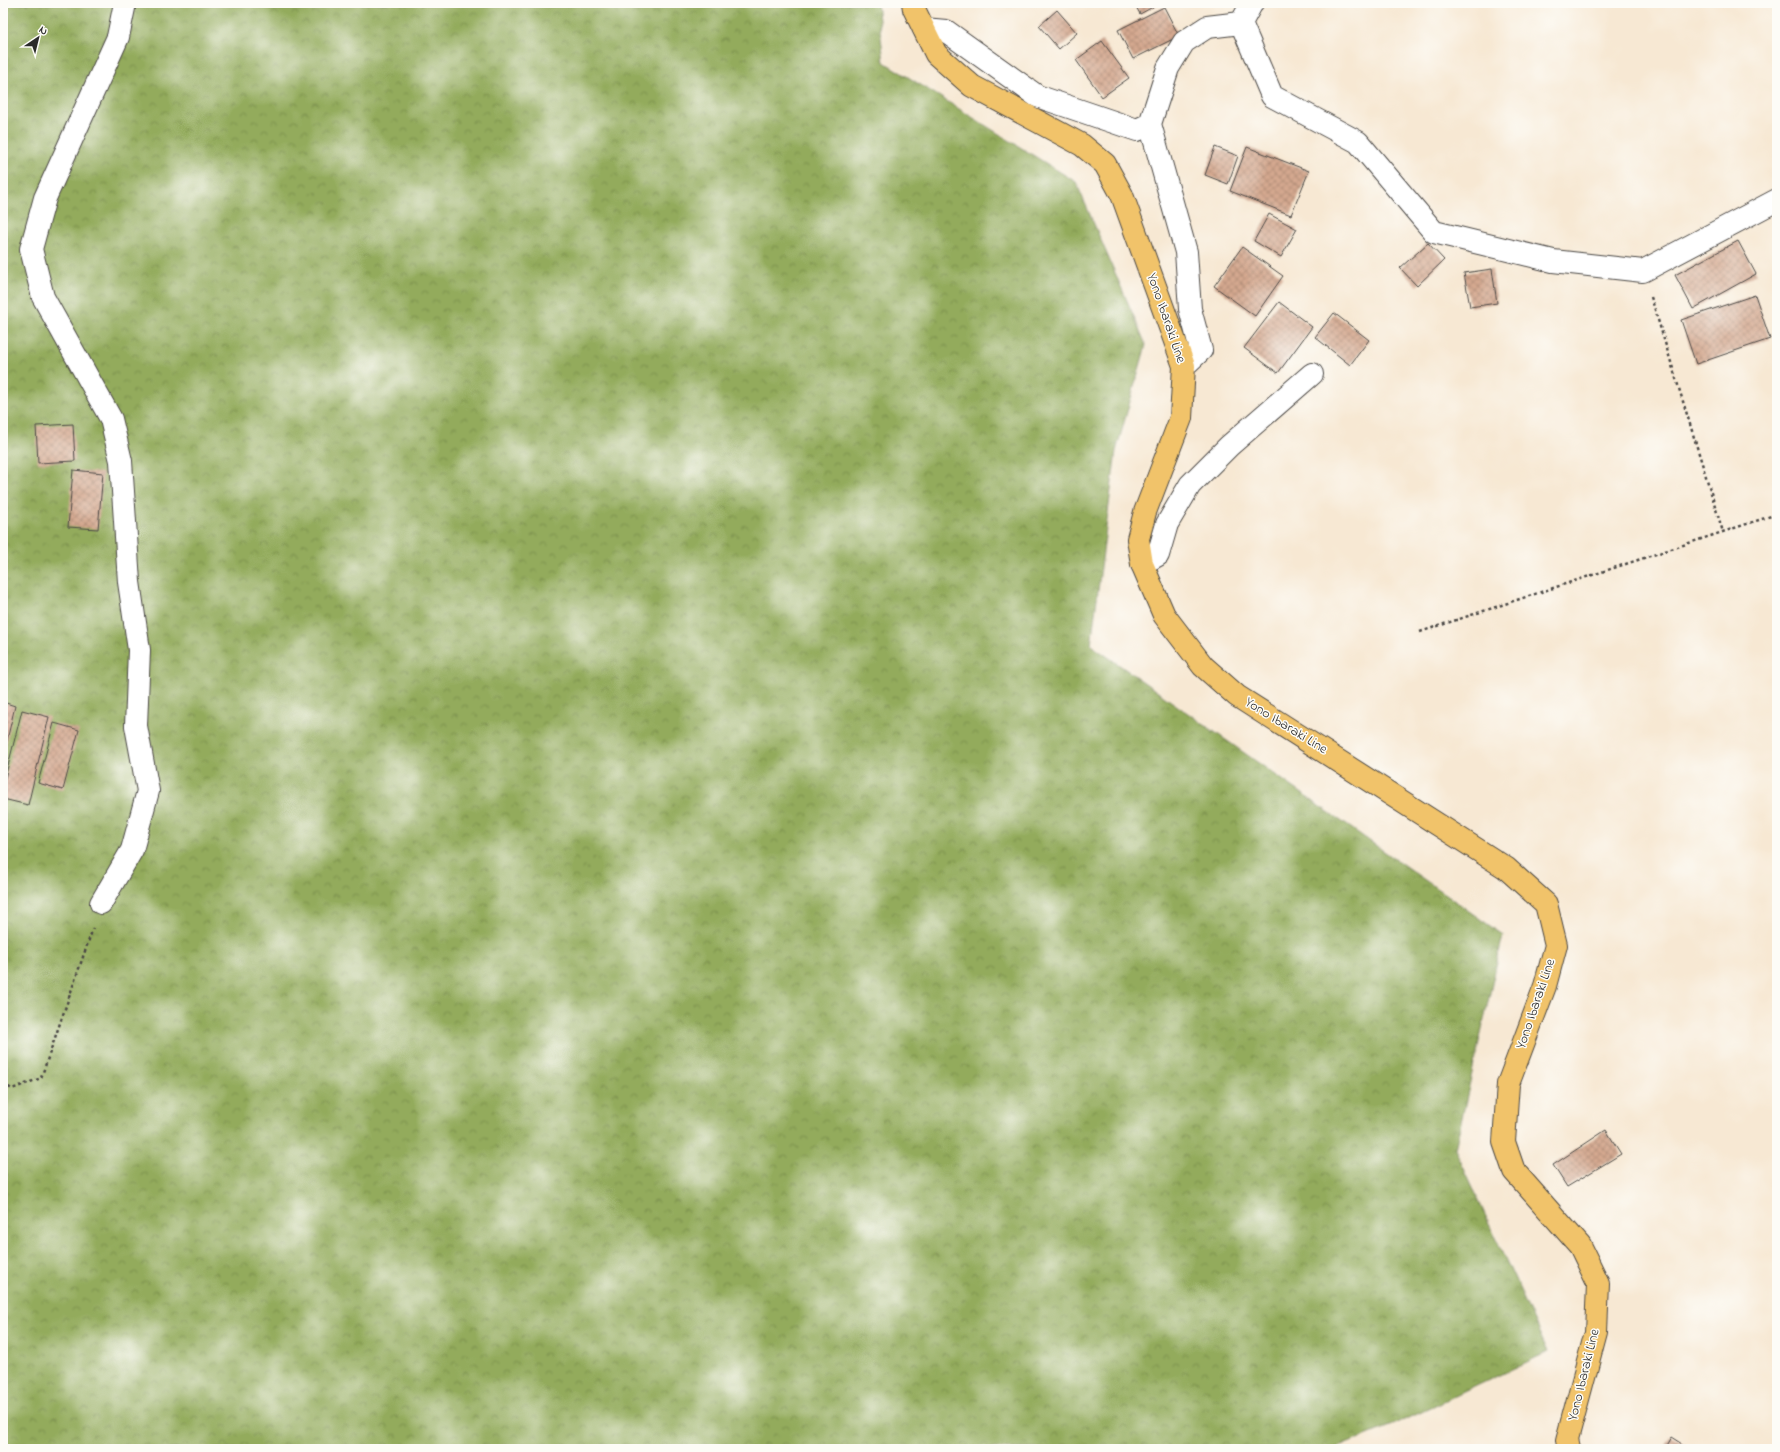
<svg xmlns="http://www.w3.org/2000/svg" width="1780" height="1452" viewBox="0 0 1780 1452" font-family="'Indie Flower',sans-serif">
  <style>
    .forest { fill: url(#forest-crowns); stroke: #5f6b44 }
    .building { fill: url(#building-cross-hatch) }
    .lines { fill: none; stroke-linecap: round; stroke-linejoin: round }
    .minor-casing { stroke: #4a4744; stroke-width: 24 }
    .major-casing { stroke: #4a4744; stroke-width: 24 }
    .path { stroke: #4a4744; stroke-width: 2.5; stroke-dasharray: 3 3; stroke-linecap: butt }
    .minor { stroke: #fff; stroke-width: 22 }
    .major { stroke: #f1c36a; stroke-width: 22 }
    .labels { text-anchor: middle; dominant-baseline: central; stroke-width: 3; stroke-linejoin: round; paint-order: stroke }
    .street-label { font-size: 14px; fill: #2b2b2b; stroke: #fdfcf7 }
  </style>
  <defs>
    <pattern id="forest-crowns" width="20" height="18" patternUnits="userSpaceOnUse"><rect width="20" height="18" fill="#93ab5c"/><path d="M2 6a3 3 0 1 1 6 0M12 15a3 3 0 1 1 6 0" fill="none" stroke="#788b4c"/></pattern>
    <pattern id="building-cross-hatch" width="8" height="8" patternUnits="userSpaceOnUse"><rect width="8" height="8" fill="#d4a88f"/><path d="M0 0l8 8M0 8l8-8" fill="none" stroke="#ac8975"/></pattern>
  </defs>
  <rect width="100%" height="100%" fill="#fdfcf7"/>
  <filter id="ink" filterUnits="userSpaceOnUse"><feTurbulence type="fractalNoise" baseFrequency=".025" numOctaves="2"/><feDisplacementMap in="SourceGraphic" scale="8" xChannelSelector="R" yChannelSelector="G"/><feConvolveMatrix kernelMatrix="1 2 1 2 8 2 1 2 1" color-interpolation-filters="sRGB"/></filter>
  <filter id="wash" filterUnits="userSpaceOnUse"><feTurbulence type="fractalNoise" baseFrequency=".012" numOctaves="4" result="noise"/><feDisplacementMap in="SourceGraphic" scale="16" xChannelSelector="R" yChannelSelector="G"/><feGaussianBlur stdDeviation="0.9" result="paint"/><feColorMatrix in="noise" values="0 0 0 0 0 0 0 0 0 0 0 0 0 0 0 0 0 1.4 0 .05"/><feComposite in="paint" operator="in"/></filter>
  <g filter="url(#wash)">
    <rect width="100%" height="100%" fill="#f7e8d3"/>
    <path class="forest" d="M3 3H877L884 62 1076 182 1146 345 1116 451 1091 645 1503 935 1455 1149 1548 1352 1409 1418 1334 1449H3Z"/>
    <g id="blocks">
      <path class="building" d="M1134 3H1160L1140 14Z
        M1164 7 1179 36 1133 59 1118 30Z
        M1057 10 1077 33 1059 49 1039 26Z
        M1102 41 1129 78 1102 97 1076 60Z
        M1215 147 1238 156 1228 184 1205 175Z
        M1247 147 1309 171 1291 215 1230 191Z
        M1269 214 1297 229 1281 257 1254 241Z
        M1738 241 1756 274 1693 309 1675 275Z
        M1428 243 1444 260 1417 286 1400 268Z
        M1242 247 1283 276 1255 316 1214 286Z
        M1492 269 1497 303 1470 307 1464 273Z
        M1755 295 1770 339 1696 364 1681 320Z
        M1279 302 1312 327 1278 373 1244 348Z
        M1334 313 1369 340 1350 365 1315 337Z
        M73 424 75 461 38 463 36 426Z
        M73 470 103 473 98 529 68 527Z
        M3 702 15 706 4 753H3Z
        M22 710 49 717 28 805 3 799V786Z
        M54 723 79 730 63 790 38 783Z
        M1606 1130 1621 1154 1567 1187 1553 1165Z
        M1671 1437 1690 1449H1664Z"/>
    </g>
  </g>
  <g filter="url(#ink)">
    <use href="#blocks" fill-opacity="0" stroke="#4a4744" stroke-width="1"/>
    <g class="lines">
      <defs>
        <path id="minor" d="M1241 23 1272 96 1358 142 1434 232 1553 261 1643 271 1777 200
          M1241 23 1252 3
          M924 29 946 31 1037 96 1137 130 1150 124 1168 68 1184 42 1207 27 1241 23
          M1150 124 1186 252 1190 309 1201 350 1184 366
          M1142 564 1158 555 1167 524 1190 485 1229 446 1312 374
          M101 903 132 850 148 791 136 726 139 650 129 582 121 461 111 419 43 297 31 249 45 198 118 37 125 3"/>
        <path id="major" d="M913 3 914 9 936 54 972 86 1082 145 1105 164 1122 195 1184 366 1181 418 1145 512 1138 539 1142 564 1164 615 1203 666 1237 696 1506 868 1546 904 1556 945 1545 986 1508 1084 1504 1142 1514 1171 1580 1246 1598 1283 1596 1332 1567 1440 1569 1449"/>
      </defs>
      <use href="#minor" class="minor-casing"/>
      <use href="#major" class="major-casing"/>
      <path class="path" d="M1651 297 1723 532
        M1420 632 1777 514
        M3 1084 12 1089 41 1078 93 928"/>
      <use href="#minor" class="minor"/>
      <use href="#major" class="major"/>
    </g>
  </g>
  <g class="labels">
    <g class="street-label">
      <text transform="translate(1166 318) rotate(71)">Yono Ibaraki Line</text>
      <text transform="translate(1286 726) rotate(32)">Yono Ibaraki Line</text>
      <text transform="translate(1536 1004) rotate(-71)">Yono Ibaraki Line</text>
      <text transform="translate(1584 1375) rotate(-76)">Yono Ibaraki Line</text>
    </g>
  </g>
  <rect width="1780" height="1452" fill="none" stroke="#fdfcf7" stroke-width="16"/>
  <g transform="translate(38 38) rotate(35)" stroke="#fdfcf7" stroke-width="3" paint-order="stroke">
  <path d="M0-3L7 15L0 10L-7 15Z" fill="#2b2b2b"/>
  <text y="-6" font-size="11" font-weight="bold" text-anchor="middle" fill="#2b2b2b">N</text>
  </g>
</svg>
